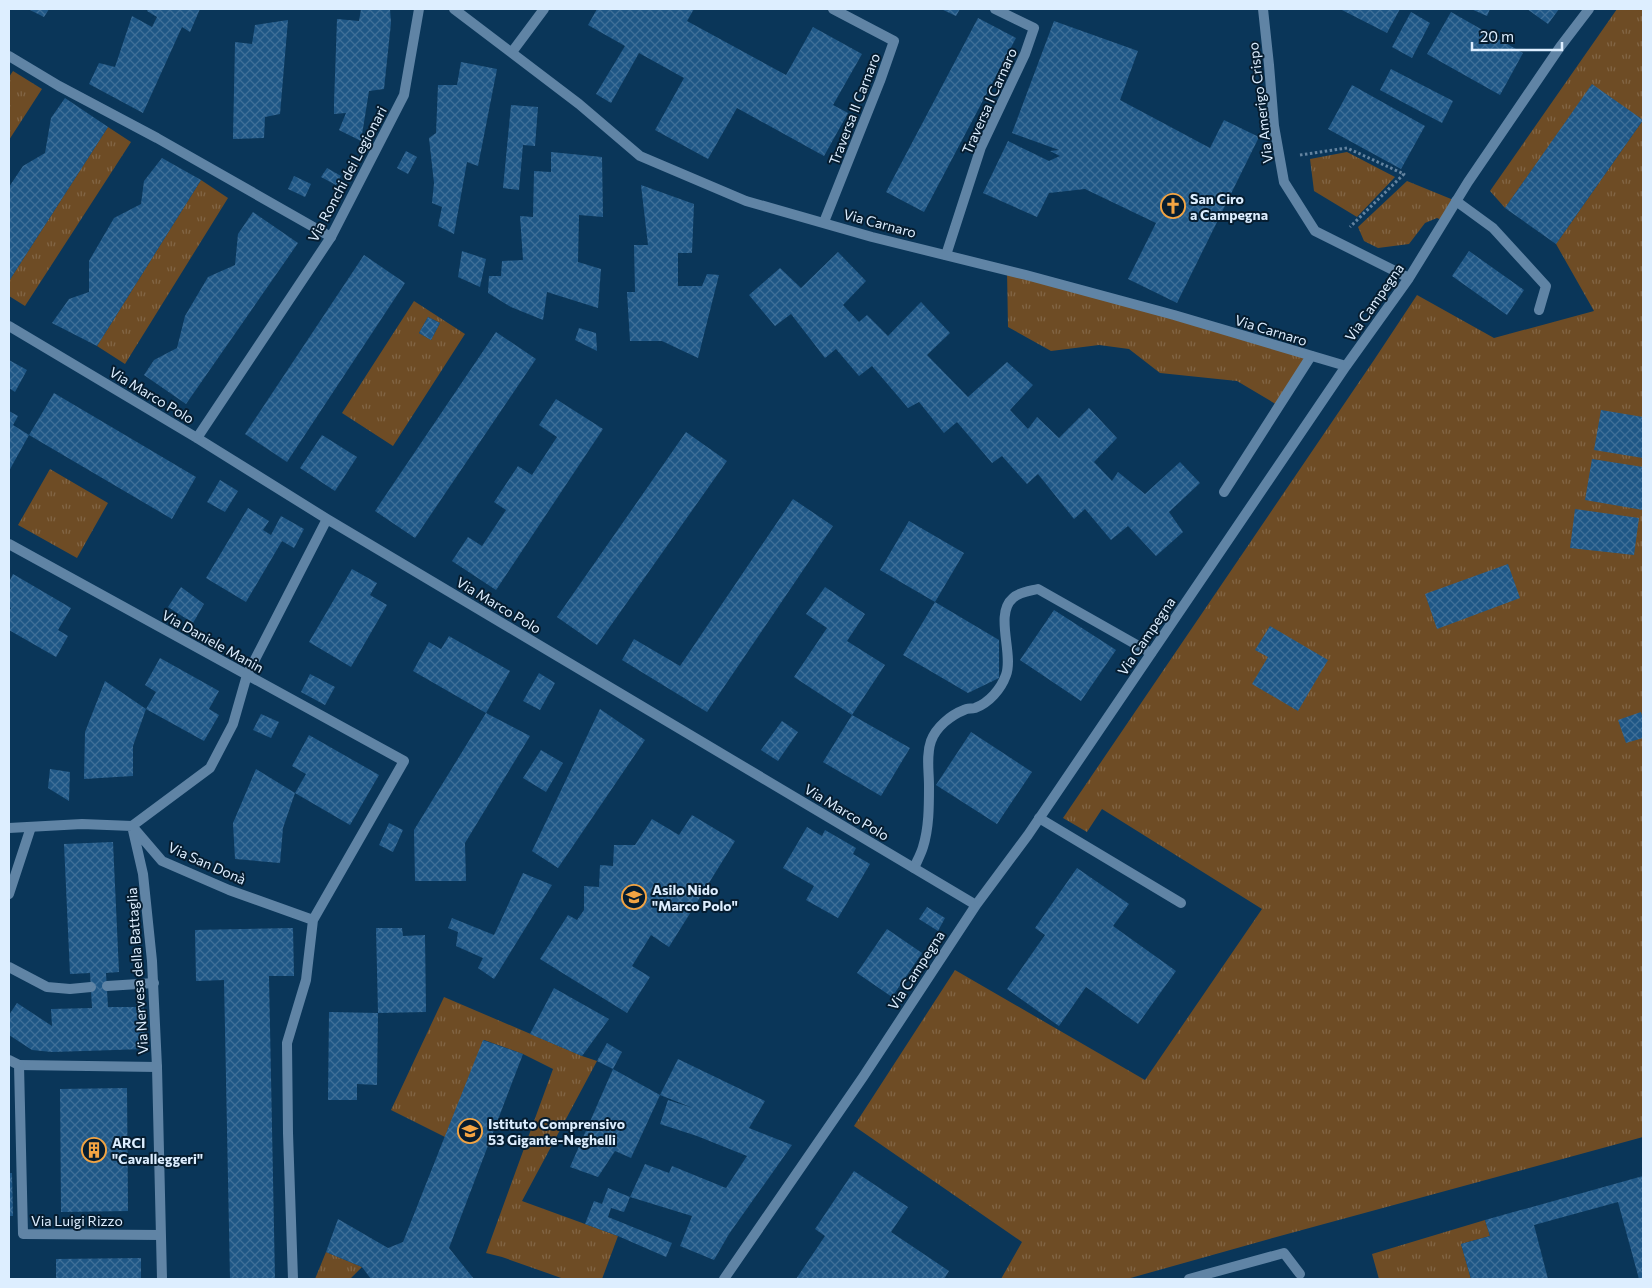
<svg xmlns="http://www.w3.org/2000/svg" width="1652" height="1288" viewBox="0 0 1652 1288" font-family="Commissioner,sans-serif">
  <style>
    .grass { fill: url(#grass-tufts); fill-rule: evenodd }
    .building { fill: url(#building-cross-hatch) }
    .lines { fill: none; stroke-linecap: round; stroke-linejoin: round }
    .path { stroke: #6484a0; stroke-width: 3; stroke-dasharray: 2.5 2.5; stroke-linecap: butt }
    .service { stroke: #6084a5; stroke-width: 10 }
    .minor { stroke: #6084a5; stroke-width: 10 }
    .labels { text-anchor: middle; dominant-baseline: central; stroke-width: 4; stroke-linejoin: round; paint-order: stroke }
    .street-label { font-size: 14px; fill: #def; stroke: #061d30 }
    .poi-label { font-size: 14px; font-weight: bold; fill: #def; stroke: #061d30; text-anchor: start }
  </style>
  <defs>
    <pattern id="grass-tufts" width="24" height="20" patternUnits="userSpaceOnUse" patternTransform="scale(1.25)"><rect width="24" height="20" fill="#6e4c25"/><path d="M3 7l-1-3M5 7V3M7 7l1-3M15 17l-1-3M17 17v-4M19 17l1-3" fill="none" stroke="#826646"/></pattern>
    <pattern id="building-cross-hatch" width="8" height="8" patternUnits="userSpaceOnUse" patternTransform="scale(1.25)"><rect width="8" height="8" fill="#1f5786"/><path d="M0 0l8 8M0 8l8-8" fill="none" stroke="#3f6f98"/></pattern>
  </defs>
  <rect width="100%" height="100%" fill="#0a3659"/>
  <path class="grass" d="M1617 9H1643V1137L1280 1236 1127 1279H1001L1022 1242 854 1126 955 970 1145 1080 1262 909 1102 809 1087 832 1063 818 1374 360 1417 295 1494 338 1594 311 1556 244 1643 120 1592 85 1505 208 1490 191Z
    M13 71 42 89 9 140V77Z
    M108 127 131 142 25 306 9 296V281Z
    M1347 152 1395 177 1357 217 1314 191 1310 159Z
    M201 180 228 198 125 364 97 346Z
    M1407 181 1456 201 1444 221 1437 218 1425 223 1409 244 1378 248 1364 241 1358 227Z
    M1007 270 1311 356 1279 406 1237 381 1160 373 1129 349 1099 345 1051 351 1008 327Z
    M414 301 465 334 393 446 342 413ZM428 317 440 323 431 340 419 333Z
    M50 469 108 503 77 558 18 525Z
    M444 997 582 1056 597 1061 522 1201 618 1236 602 1279H564L502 1257 486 1253 553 1069 523 1054 484 1040 445 1137 391 1110Z
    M1485 1220 1490 1236 1461 1244 1471 1279H1379L1372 1254Z
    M326 1252 362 1267 350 1279H315Z"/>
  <path class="building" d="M28 9H49L44 17Z
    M148 9H200L190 32 182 27 143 113 89 84 99 63 115 67 132 16 152 27 157 17 147 11Z
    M361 9H390L391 23 384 89 369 91 361 141 339 130 346 113 334 114V103L337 19 359 21Z
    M597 9H694L687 21 786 75 813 27 862 54 833 105 848 113 824 156 737 108 708 159 655 130 684 78 639 53 611 103 596 94 625 46 588 25Z
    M941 9H960L956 16Z
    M1340 9H1400L1387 33Z
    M1471 9H1490L1487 16Z
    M1527 9H1559L1548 24Z
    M1411 12 1430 23 1412 58 1392 47Z
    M1451 12 1523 53 1500 95 1427 54Z
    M978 18 1016 38 924 212 886 192Z
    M288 20 280 114 265 117 264 138 233 139 235 42 252 44 255 25Z
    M1054 21 1138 51 1120 100 1210 148 1224 120 1259 137 1177 303 1128 279 1156 223 1085 189 1049 193 1037 217 983 193 1008 141 1049 161 1060 156 1050 151 1059 150 1012 133Z
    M461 62 497 69 478 166 467 162 454 234 438 226 442 207 432 203 434 183 429 138 436 133 438 85H457Z
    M1391 69 1453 101 1442 123 1380 90Z
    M1592 84 1643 120 1556 244 1505 208Z
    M1352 85 1425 126 1401 169 1328 129Z
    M65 98 108 127 9 281V187L23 166 45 153 51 118Z
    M511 105 538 107 535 146 523 145 519 190 503 188Z
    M406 151 417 157 408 174 397 168Z
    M551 152 602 157 603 217 579 215 578 262 601 269 598 308 547 292 543 320 511 307 488 293 489 276H501L502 261 523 260 520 216 533 217 534 171 551 172Z
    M162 158 201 180 97 346 52 323 69 299 89 292V261L114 218 141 204 144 181Z
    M327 168 341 176 336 185 321 177Z
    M294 176 311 184 305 197 288 189Z
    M641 185 694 204 692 253H678V286H702L707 274 719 275 698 358 662 341H630L627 292H635L634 245H648Z
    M253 212 298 243 186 404 144 375 154 360 177 348 185 316 208 277 235 265 238 234Z
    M462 251 486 259 480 287 458 277Z
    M1469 251 1524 290 1507 315 1452 276Z
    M838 252 866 281 843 305 859 322 867 315 888 336 921 302 950 333 927 355 968 397 1007 362 1033 385 1010 410 1028 429 1037 417 1059 438 1089 408 1117 438 1094 462 1112 481 1118 472 1145 494 1180 462 1200 483 1169 512 1183 532 1156 556 1128 526 1111 540 1085 509 1074 519 1038 474 1027 484 1002 456 992 463 957 422 944 433 919 402 908 408 872 366 859 376 836 349 825 358 791 314 775 326 749 295 780 268 801 288Z
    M364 255 405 283 287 462 245 434Z
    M428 317 440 323 431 340 419 333Z
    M579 328 596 333 597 351 575 340Z
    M496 332 536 359 415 538 375 511Z
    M9 360 27 370 15 392 9 388Z
    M54 393 196 477 172 519 29 435 9 471V411L18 416 13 425 29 435Z
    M556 399 603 429 496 590 452 561 468 537 482 546 506 510 494 502 518 466 532 475 557 437 539 425Z
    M1601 410 1643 417V458L1594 450Z
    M686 432 727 461 597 645 557 617Z
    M322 435 357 457 335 491 300 468Z
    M1592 459 1643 467V510L1585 500Z
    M220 480 238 491 225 512 207 502Z
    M793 499 833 526 707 712 622 660 634 639 680 666Z
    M248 508 269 521 263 530 271 535 281 516 304 529 294 548 282 541 246 602 206 578Z
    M1575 509 1639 518 1634 555 1570 548Z
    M909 521 964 553 935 602 999 640V678L968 693 903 655 935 602 880 570Z
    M1508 564 1520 598 1437 629 1425 594Z
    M352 569 377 583 370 595 387 605 351 667 309 642Z
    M13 574 71 608 58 630 68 636 56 657 9 630V611L11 608 9 607V582Z
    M181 587 204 604 193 623 168 607Z
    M825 587 865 614 847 641 885 665 852 715 794 677 827 628 806 614Z
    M1054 610 1116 650 1081 701 1020 660Z
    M1270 626 1328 660 1298 711 1252 684 1268 657 1255 650Z
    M449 636 510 671 486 713 413 671 429 642 441 649Z
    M160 658 219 691 209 709 219 715 204 741 146 709 156 692 145 685Z
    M539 673 555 683 540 710 523 701Z
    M310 674 335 687 325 705 301 692Z
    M105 681 146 709 133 746V776L84 779 85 732Z
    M600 709 645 740 558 868 532 851Z
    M1641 712 1643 719V738L1626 743 1618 720Z
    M486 713 530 736 465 843 466 881H415L414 830Z
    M261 714 279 722 271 738 253 730Z
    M852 715 910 748 881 796 823 762Z
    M782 721 798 732 778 761 761 750Z
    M971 732 1032 772 997 824 936 785Z
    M309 735 379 775 350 825 295 793 306 774 292 766Z
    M541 750 563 763 546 792 523 778Z
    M50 769 70 772 69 801 48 788Z
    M256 769 295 793 283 828 280 863 235 859 233 823Z
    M692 815 735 841 669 947 651 935 632 966 650 977 627 1013 540 959 568 915 577 920 584 910V886L599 887 600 865 613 866 614 845H635L652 819 679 835Z
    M389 823 403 830 393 852 379 845Z
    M807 827 822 836 825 830 856 848 853 854 870 864 838 918 806 900 814 886 783 868Z
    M113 842 119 972 106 973 108 1007H144L146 1049 52 1052 32 1050 9 1035V1015L17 1003 52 1026 51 1009 92 1008 90 973 70 974 64 844Z
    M1077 868 1129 904 1113 926 1176 971 1138 1024 1086 987 1059 1026 1007 989 1045 935 1035 928Z
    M523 873 552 885 494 979 478 968 483 958 456 946 458 932 448 928 452 918 494 935Z
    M927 907 945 918 938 931 919 919Z
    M293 928 294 976H269L275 1279H230L224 980 196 981 195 930Z
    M376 928H402L403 936 425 935 426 1012 378 1013Z
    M887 929 922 953 892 997 857 973Z
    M554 988 609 1019 582 1056 530 1034Z
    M329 1012 378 1013 377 1085 357 1084V1100H328Z
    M483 1040 523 1054 449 1248 474 1279H371L362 1267 326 1252 338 1219 388 1248 403 1242Z
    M607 1043 622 1052 613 1069 597 1061Z
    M678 1059 765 1101 749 1128 792 1145 729 1234 714 1260 680 1246 692 1216 630 1197 645 1164 669 1173 672 1166 726 1188 747 1156 697 1136 660 1124 668 1100 693 1108 660 1095Z
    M613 1069 660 1095 631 1158 615 1151 598 1177 570 1167Z
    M127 1088 128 1211 61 1212 60 1089Z
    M854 1171 908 1207 891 1232 949 1271 944 1279H796L825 1236 815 1229Z
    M9 1173H12L13 1216H9Z
    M1643 1176V1279H1639L1618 1202 1534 1225 1548 1279H1471L1461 1244 1490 1236 1485 1220Z
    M608 1188 630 1197 624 1212 611 1208 608 1217 672 1243 666 1257 618 1236 585 1224 594 1201 602 1204Z
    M141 1258V1279H56V1259Z"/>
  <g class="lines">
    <path class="path" d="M1300 155 1347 148 1404 174 1350 227"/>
    <path class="service" d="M9 56 59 86 157 138 331 237
      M1456 201 1493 228 1546 286 1539 310
      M824 222 880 81 894 41 833 9
      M946 255 981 147 1025 54 1034 28 995 9
      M1224 492 1311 356
      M1039 818 1181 903
      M914 868C917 861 921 854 923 847 929 828 929 806 929 786 929 771 926 755 931 741 936 727 951 715 964 710 967 708 971 709 975 708 989 703 1001 689 1006 675 1014 654 994 614 1013 598 1019 592 1030 591 1038 589L1151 653
      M9 894 31 827
      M9 967 47 987 70 989 91 987
      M107 986 154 983
      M19 1065 157 1067
      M1189 1279 1284 1253 1300 1274"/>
    <path class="minor" d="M454 9 579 104 640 156 746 201 872 237 1026 275 1174 315 1346 366
      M1263 9 1269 65 1274 126 1284 182 1315 231 1409 278
      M512 52 544 9
      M9 326 197 438 327 519 976 905
      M197 438 331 237 404 95 419 9
      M9 544 404 761 313 920 306 980 287 1043 288 1133 293 1279
      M9 828 82 824 132 826 162 861 229 890 313 920
      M9 1060 19 1065 23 1234 161 1235
      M162 1279 157 1067 152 961 143 874 132 826 210 768 233 724 247 675 327 519
      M724 1279 863 1077 976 905 1028 835 1346 366 1409 278 1468 182 1560 47 1589 9"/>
  </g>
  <defs>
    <symbol id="church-ring" viewBox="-11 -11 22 22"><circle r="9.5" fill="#061d30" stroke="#f3a443" stroke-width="1.5"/><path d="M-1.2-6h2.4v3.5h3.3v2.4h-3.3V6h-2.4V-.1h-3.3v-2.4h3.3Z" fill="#f3a443"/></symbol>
    <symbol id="school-ring" viewBox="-11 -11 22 22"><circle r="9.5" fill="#061d30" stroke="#f3a443" stroke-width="1.5"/><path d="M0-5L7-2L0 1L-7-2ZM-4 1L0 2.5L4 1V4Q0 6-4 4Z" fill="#f3a443"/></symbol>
    <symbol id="building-ring" viewBox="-11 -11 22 22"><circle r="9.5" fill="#061d30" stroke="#f3a443" stroke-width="1.5"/><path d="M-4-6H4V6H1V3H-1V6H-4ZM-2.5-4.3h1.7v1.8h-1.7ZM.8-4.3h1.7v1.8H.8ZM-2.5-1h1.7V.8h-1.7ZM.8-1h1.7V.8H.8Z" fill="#f3a443"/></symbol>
  </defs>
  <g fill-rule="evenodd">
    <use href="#church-ring" x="1159" y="192" width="28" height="28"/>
    <use href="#school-ring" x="620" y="883" width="28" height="28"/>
    <use href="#school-ring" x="456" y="1117" width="28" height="28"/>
    <use href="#building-ring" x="80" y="1136" width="28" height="28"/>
  </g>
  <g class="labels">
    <g class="street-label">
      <text transform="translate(989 101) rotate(-66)">Traversa I Carnaro</text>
      <text transform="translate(1260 103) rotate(-97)">Via Amerigo Crispo</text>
      <text transform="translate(854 109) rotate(-69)">Traversa II Carnaro</text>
      <text transform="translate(347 174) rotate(-62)">Via Ronchi dei Legionari</text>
      <text transform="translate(880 223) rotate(15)">Via Carnaro</text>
      <text transform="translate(1374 302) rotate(-55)">Via Campegna</text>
      <text transform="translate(1271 330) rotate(17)">Via Carnaro</text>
      <text transform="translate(152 395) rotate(31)">Via Marco Polo</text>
      <text transform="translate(499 605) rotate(31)">Via Marco Polo</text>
      <text transform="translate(1146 636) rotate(-56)">Via Campegna</text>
      <text transform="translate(213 641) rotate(29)">Via Daniele Manin</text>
      <text transform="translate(847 812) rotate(31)">Via Marco Polo</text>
      <text transform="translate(207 863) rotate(24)">Via San Donà</text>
      <text transform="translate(916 970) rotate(-57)">Via Campegna</text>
      <text transform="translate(137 971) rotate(-94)">Via Nervesa della Battaglia</text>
      <text x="77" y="1220">Via Luigi Rizzo</text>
    </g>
    <g class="poi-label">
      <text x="1190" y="198">San Ciro<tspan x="1190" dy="16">a Campegna</tspan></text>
      <text x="652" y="889">Asilo Nido<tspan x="652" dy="16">"Marco Polo"</tspan></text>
      <text x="488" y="1123">Istituto Comprensivo<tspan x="488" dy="16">53 Gigante-Neghelli</tspan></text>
      <text x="112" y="1142">ARCI<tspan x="112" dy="16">"Cavalleggeri"</tspan></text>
    </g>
  </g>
  <rect width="1652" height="1288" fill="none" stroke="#ddeeff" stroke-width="20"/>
  <path d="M1472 42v8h90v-8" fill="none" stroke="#ddeeff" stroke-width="2.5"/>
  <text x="1480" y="42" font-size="15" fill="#ddeeff" stroke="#061d30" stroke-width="4" paint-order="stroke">20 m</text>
</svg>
